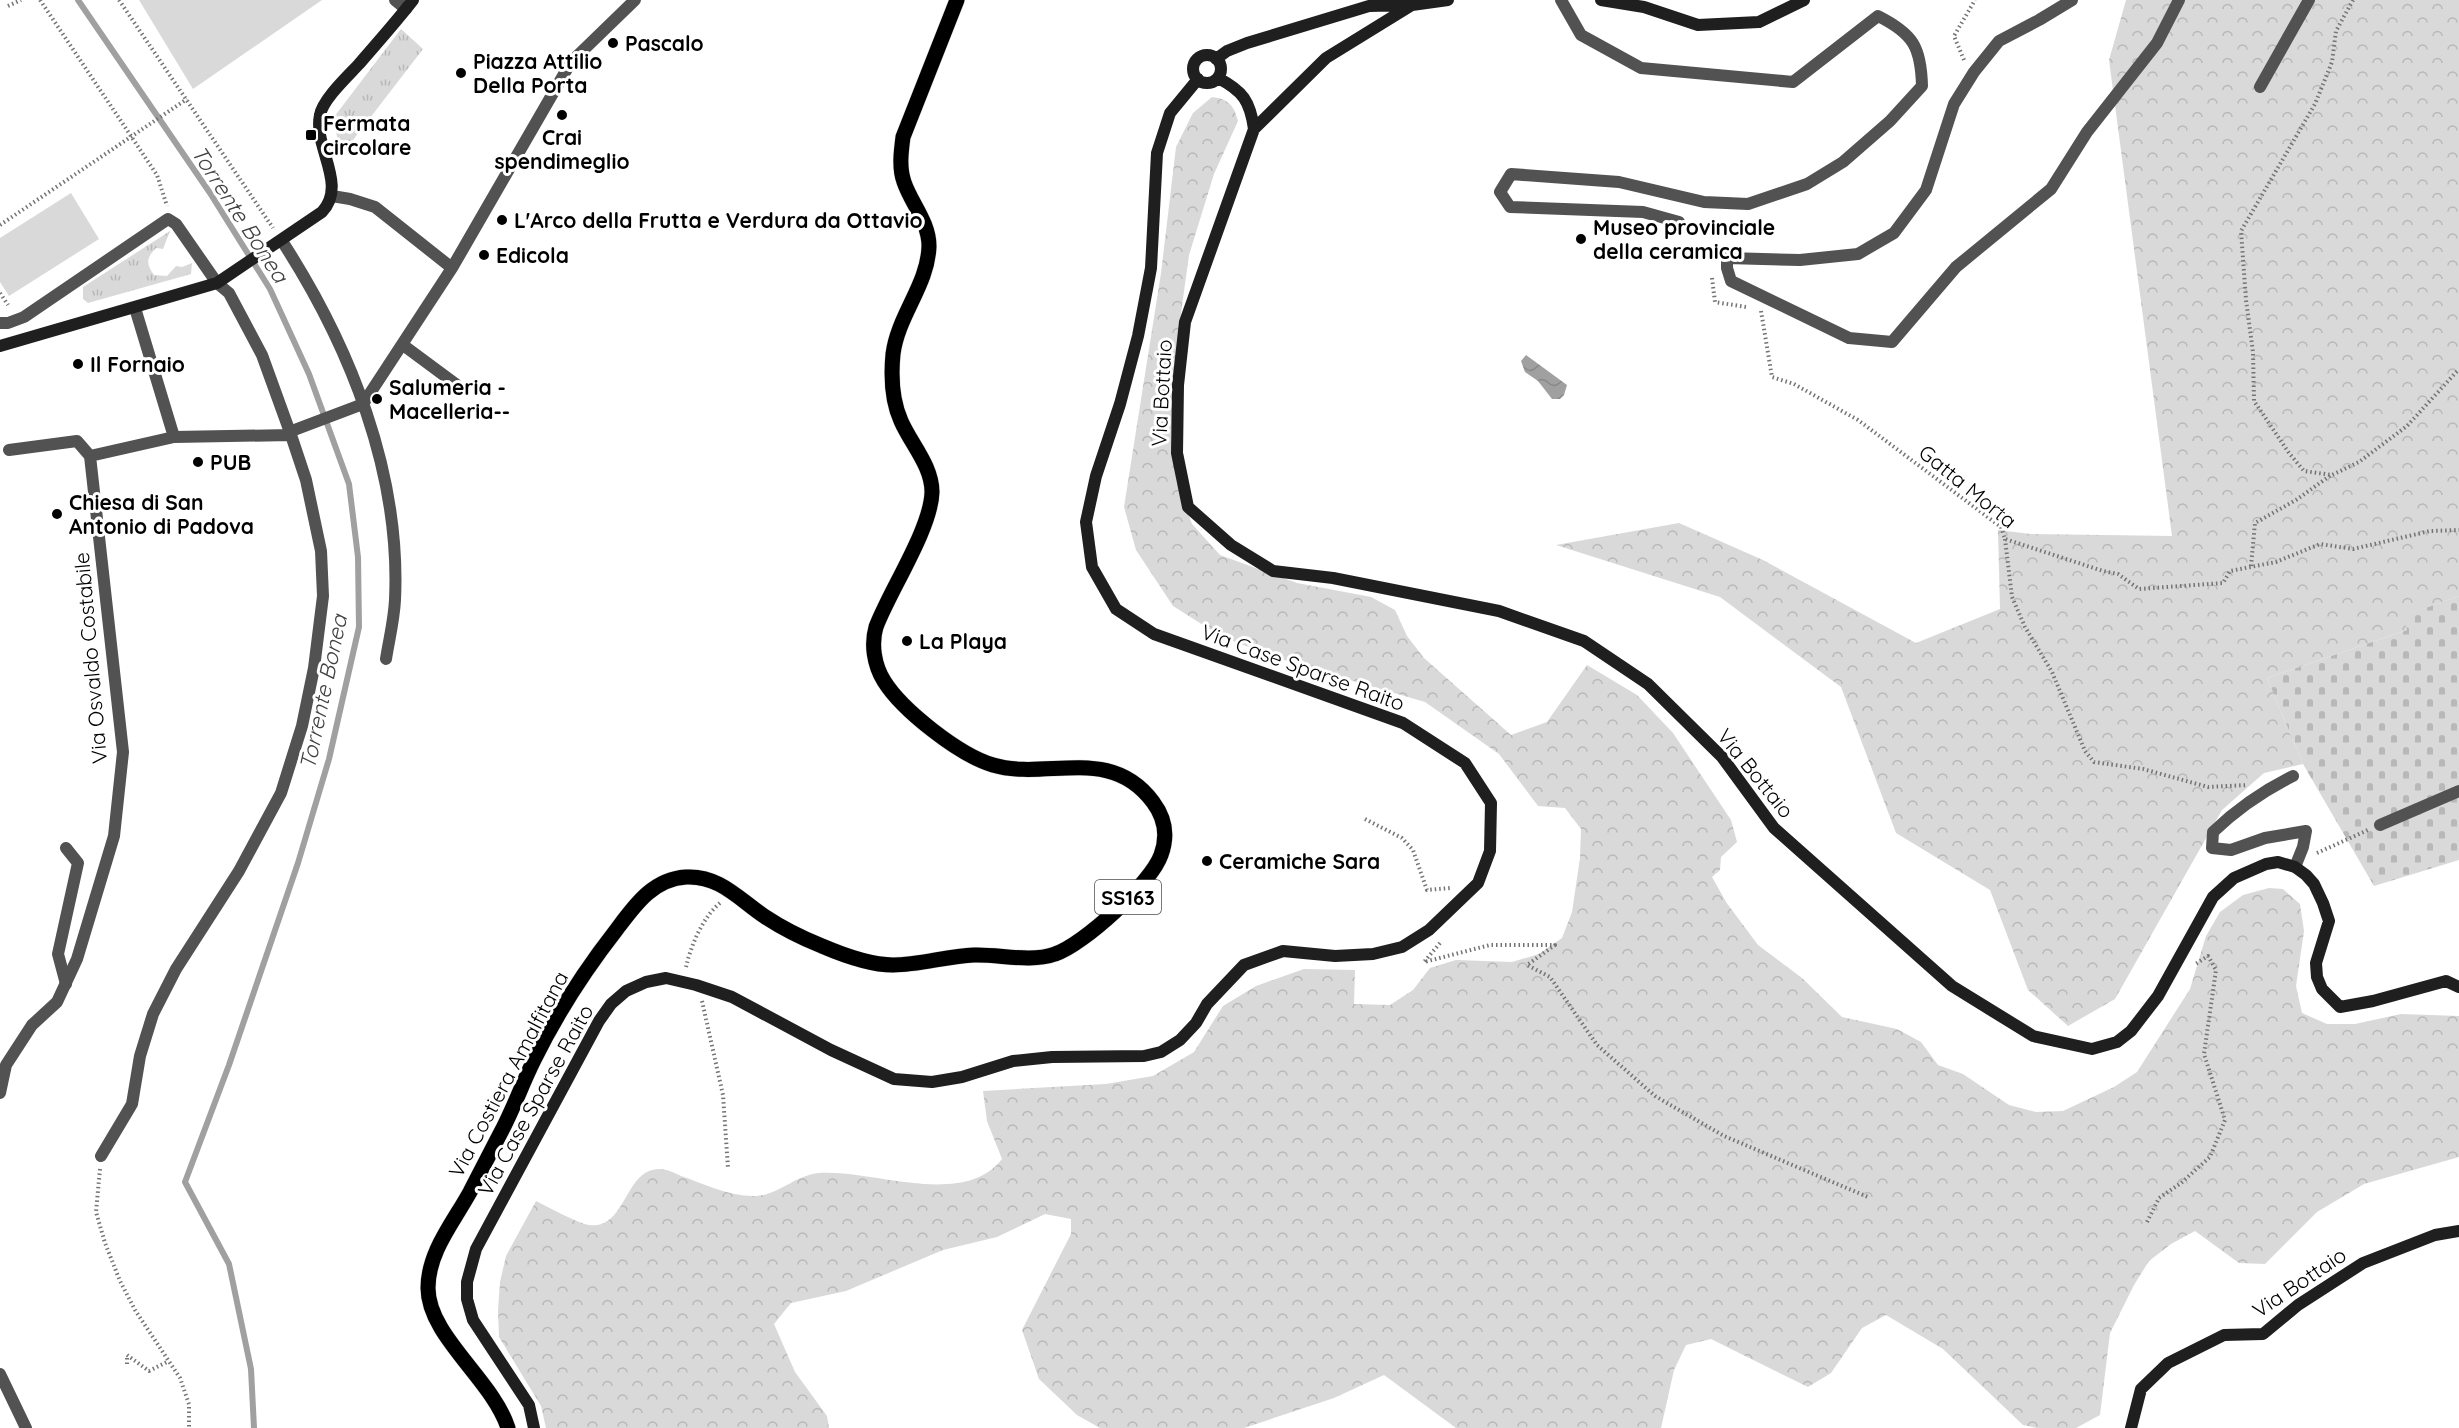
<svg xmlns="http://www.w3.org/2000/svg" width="2459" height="1428" viewBox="0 0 2459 1428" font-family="Quicksand,sans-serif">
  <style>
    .grass { fill: url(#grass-tufts) }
    .forest { fill: url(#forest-crowns) }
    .cemetery { fill: url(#cemetery-stones) }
    .garden { fill: #d9d9d9 }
    .water { fill: url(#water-waves) }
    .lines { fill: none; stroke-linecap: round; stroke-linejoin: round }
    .stream { stroke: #a0a0a0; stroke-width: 6 }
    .primary-casing { stroke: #dbdbdb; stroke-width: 16 }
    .path { stroke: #747474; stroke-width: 4; stroke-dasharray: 1.5 3; stroke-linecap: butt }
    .lane { stroke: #525252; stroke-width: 12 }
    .street { stroke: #525252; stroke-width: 12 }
    .secondary { stroke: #1f1f1f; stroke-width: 12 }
    .primary { stroke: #000; stroke-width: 15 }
    .poi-dot { fill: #000; stroke: #fff; stroke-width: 2 }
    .labels { text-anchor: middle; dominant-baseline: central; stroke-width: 6; stroke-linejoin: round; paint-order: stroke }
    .shield { fill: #fff; stroke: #4c4c4c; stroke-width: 1.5 }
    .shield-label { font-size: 20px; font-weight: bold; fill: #000 }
    .poi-label { font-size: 21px; font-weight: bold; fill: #000; stroke: #fff; text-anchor: start }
    .street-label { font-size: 21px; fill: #000; stroke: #fff }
    .water-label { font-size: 22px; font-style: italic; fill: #414141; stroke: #fff }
  </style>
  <defs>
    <pattern id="grass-tufts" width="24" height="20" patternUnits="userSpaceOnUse" patternTransform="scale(1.5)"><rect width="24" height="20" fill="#d9d9d9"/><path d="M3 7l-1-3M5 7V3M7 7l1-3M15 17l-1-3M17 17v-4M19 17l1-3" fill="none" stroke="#b8b8b8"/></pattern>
    <pattern id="forest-crowns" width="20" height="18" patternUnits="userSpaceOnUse" patternTransform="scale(1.5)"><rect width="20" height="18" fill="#d9d9d9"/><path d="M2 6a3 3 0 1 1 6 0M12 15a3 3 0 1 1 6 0" fill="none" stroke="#b8b8b8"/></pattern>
    <pattern id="cemetery-stones" width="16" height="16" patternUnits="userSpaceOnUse" patternTransform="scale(1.5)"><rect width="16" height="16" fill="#d9d9d9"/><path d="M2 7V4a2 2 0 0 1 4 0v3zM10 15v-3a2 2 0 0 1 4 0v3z" fill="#b8b8b8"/></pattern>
    <pattern id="water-waves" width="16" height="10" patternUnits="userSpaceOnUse" patternTransform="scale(1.5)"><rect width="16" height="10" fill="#a0a0a0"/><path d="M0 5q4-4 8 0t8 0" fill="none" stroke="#888"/></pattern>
  </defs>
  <rect width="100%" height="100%" fill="#fff"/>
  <path class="grass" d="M401 29 423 49 340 157 334 117Z
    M170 231 163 249 156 248C146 258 146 264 154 275L167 276 176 266 182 267 192 263 191 274 88 303 83 299V287Z"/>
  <path class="forest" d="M2126 0H2459V596L2404 616 2407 630 2267 678 2303 764 2264 773 2222 810 2115 999 2068 1026 2028 990 1990 890 1896 833 1841 687 1720 597 1556 545 1679 523 1763 560 1916 643 2000 609 1998 530 2031 534 2172 536 2109 60Z
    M1212 97C1228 99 1234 105 1238 121L1214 174 1189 255 1178 335 1171 438 1177 483 1192 524 1220 555 1297 583 1371 597 1395 610 1407 636 1424 658 1511 735 1547 722 1587 665 1637 695 1673 733 1731 820 1737 842 1721 857 1720 870 1712 877 1726 902 1758 945 1802 978 1842 1017 1897 1029 1921 1042 1938 1065 1963 1074 2009 1105 2036 1112 2063 1111 2114 1087 2137 1072 2190 989 2206 936 2220 912 2243 895 2269 888 2283 889 2300 904 2304 931 2296 986 2302 1013 2327 1024H2355L2401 1014 2459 1016V1157L2364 1184 2317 1212 2265 1264 2239 1263 2195 1231 2171 1244 2149 1261 2134 1285 2110 1333 2100 1415 2076 1428H2037L2023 1425 1943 1349 1886 1315 1862 1328 1831 1373 1808 1387 1711 1339 1686 1345 1674 1370 1661 1428H1456L1384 1375 1334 1398 1244 1428H1100L1077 1415 1039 1379 1022 1330 1071 1234V1219L1045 1214 997 1237 943 1250 846 1291 791 1303 774 1324 795 1372 827 1416 829 1428H546L541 1406 499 1337 498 1310 500 1282 506 1256 536 1201C548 1207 577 1223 589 1225 627 1230 624 1168 660 1169 667 1169 675 1173 681 1176 705 1184 730 1197 756 1196 778 1195 796 1175 819 1173 873 1169 963 1209 1002 1159L987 1121 983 1091 1106 1084 1153 1076 1194 1052 1223 1006 1256 986 1304 969 1355 970 1354 1004 1390 1005 1413 990 1430 968 1456 960 1512 962 1539 954 1562 938 1572 912 1580 858 1581 829 1565 808 1538 806 1499 754 1425 702 1298 665 1222 637 1173 606 1136 550 1124 507 1161 273 1176 147 1193 113Z"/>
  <path class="cemetery" d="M2459 596V860L2374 886 2303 764 2267 678 2407 630 2403 616Z"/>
  <path class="garden" d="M139 0H322L193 89Z
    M71 193 99 239 9 296 0 282V238Z"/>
  <path class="water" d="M1526 355 1567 385 1564 395 1560 399H1552L1538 381 1525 372 1521 361Z"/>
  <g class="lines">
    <path class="stream" d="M78 0 210 193 270 289 309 374 349 484 358 557 359 627 329 759 298 863 229 1065 185 1182 229 1264 251 1369 254 1428"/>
    <defs>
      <path id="primary" d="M508 1428C493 1380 428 1336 428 1288 428 1252 453 1223 470 1192 480 1173 490 1153 500 1134 513 1110 522 1084 534 1060 557 1013 585 970 617 929 635 905 653 879 686 877 719 875 739 899 764 916 782 928 802 938 822 946 843 955 869 965 893 965 920 965 947 956 974 955 1000 954 1029 963 1055 954 1083 945 1151 883 1161 855 1168 836 1165 818 1153 802 1110 744 1047 781 993 765 959 755 902 710 884 681 874 665 871 644 876 627 890 590 931 529 932 492 932 466 911 444 901 421 892 401 891 375 893 354 898 315 928 285 929 246 929 222 911 203 904 182 899 168 901 152 903 137L957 0"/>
    </defs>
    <use href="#primary" class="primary-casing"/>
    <path class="path" d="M40 0 157 175 167 206
      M119 0 273 228
      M2353 0 2336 31 2332 62 2315 104 2241 231 2246 300 2253 352 2254 401 2289 453 2304 471 2332 475 2359 462 2407 426 2459 369
      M8 6 21 0
      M1964 60 1954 36 1975 0
      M0 225 187 99
      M1712 278 1715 302 1746 307
      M0 293 8 305
      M1761 311 1772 377 1794 384 1858 420 2001 527 2005 539 2103 571 2118 574 2139 589 2223 583 2230 571 2276 562 2320 544 2353 549 2430 531 2459 530
      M2005 539 2012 597 2025 627 2052 672 2085 751 2094 762 2143 769 2208 787 2248 785
      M2251 566 2255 523 2296 500 2331 475
      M1365 819 1402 838 1413 850 1427 890 1451 888
      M2317 853 2368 830
      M1440 943 1424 962 1490 945H1555L1527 965 1550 977 1597 1045 1655 1096 1724 1136 1868 1197
      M686 967C691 945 703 917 720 903
      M702 1001 723 1095 728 1168
      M100 1169 96 1212 105 1243 120 1281 135 1310 180 1378 189 1404V1428
      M2147 1222 2159 1198 2181 1183 2210 1157 2225 1120 2204 1054 2216 970 2208 956 2194 965
      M127 1364V1355L149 1371 169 1361"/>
    <path class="lane" d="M395 0 406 9
      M1561 0 1581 35 1641 68 1793 82 1878 16C1914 34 1921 48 1922 86L1890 121 1843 162 1807 184 1748 204 1704 202 1619 182 1511 174 1500 192 1510 207 1643 212 1679 222
      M0 323H8L24 317 168 219 176 224 217 283
      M66 848 78 863 58 954 66 984"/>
    <path class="street" d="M2072 0 2039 20 1999 41 1974 72 1954 104 1926 190 1894 233 1858 254 1800 260 1727 258V268L1731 281 1849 338 1892 342 1956 267 2051 189 2087 132 2157 43 2179 0
      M2260 87 2309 0
      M332 196 350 199 375 207 452 268
      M282 241C350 346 401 473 395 600 394 620 389 640 386 659
      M135 308 174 437
      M403 345 457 385
      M289 432 363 404 452 268 571 62 635 0
      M9 450 77 441 90 456
      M90 456 174 437 291 435 262 355 229 293 217 283
      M2293 776C2263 791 2237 809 2213 832L2212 848 2231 850 2265 838 2306 831 2303 847 2295 867
      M2380 825 2459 791
      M0 1093 6 1065 32 1025 57 1002 77 959 114 836 123 752 90 456
      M101 1156 132 1104 140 1056 153 1014 176 969 239 871 281 793 302 726 314 668 323 596 321 551 306 480 291 435
      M0 1374 26 1428"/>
    <path class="secondary" d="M1601 0 1644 7 1698 25 1759 22 1804 0
      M1193 69a14 14 0 1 1 28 0a14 14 0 1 1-28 0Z
      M1216 59 1227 51 1247 43 1369 6 1412 5 1448 0
      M1218 78C1243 91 1250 101 1254 129L1185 322 1178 385 1177 453 1188 507 1231 545 1273 571 1333 578 1499 611 1584 641 1648 684 1722 757 1774 828 1952 986 2033 1036 2092 1049 2117 1042 2131 1031 2158 996 2213 897 2234 878 2266 864 2278 862 2295 867 2306 875 2314 884 2323 903 2329 921 2316 963 2317 977 2322 989 2340 1007 2373 1001 2446 981 2459 987
      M1254 129 1326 58 1412 5
      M0 346 217 283 322 212C348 184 313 147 320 115 323 99 348 76 359 64 377 43 396 22 413 0
      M534 1428 529 1405 473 1320 467 1299V1282L476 1249 599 1021 611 1004 626 991 646 982 666 978 696 985 732 997 831 1050 894 1079 932 1082 962 1077 1013 1061 1052 1057 1144 1056 1161 1052 1180 1040 1196 1023 1207 1004 1244 965 1283 951 1335 956 1373 954 1402 947 1429 930 1478 883 1490 851 1491 803 1465 763 1403 723 1154 634 1116 609 1092 567 1086 522 1096 476 1120 404 1138 336 1151 268 1157 153 1170 113 1198 79
      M2131 1428 2141 1389 2168 1363 2224 1335 2263 1334 2298 1305 2363 1263 2435 1235 2459 1231"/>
    <use href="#primary" class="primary"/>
  </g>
  <g class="poi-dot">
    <circle cx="613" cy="43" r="6"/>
    <circle cx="461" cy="73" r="6"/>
    <circle cx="562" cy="115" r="6"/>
    <rect x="305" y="129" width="12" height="12" rx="3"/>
    <circle cx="502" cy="220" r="6"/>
    <circle cx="1581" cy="239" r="6"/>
    <circle cx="484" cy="255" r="6"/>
    <circle cx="78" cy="364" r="6"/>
    <circle cx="377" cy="399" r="6"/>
    <circle cx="198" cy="462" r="6"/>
    <circle cx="57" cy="514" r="6"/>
    <circle cx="907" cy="641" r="6"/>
    <circle cx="1207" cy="861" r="6"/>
  </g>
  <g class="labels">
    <rect class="shield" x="1095" y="880" width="66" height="34" rx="4.5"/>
    <g class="shield-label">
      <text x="1128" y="897">SS163</text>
    </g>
    <g class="poi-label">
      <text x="625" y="43">Pascalo</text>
      <text x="473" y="61">Piazza Attilio<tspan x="473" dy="24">Della Porta</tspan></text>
      <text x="323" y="123">Fermata<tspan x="323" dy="24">circolare</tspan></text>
      <text x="562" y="137" text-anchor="middle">Crai<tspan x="562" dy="24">spendimeglio</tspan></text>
      <text x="514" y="220">L'Arco della Frutta e Verdura da Ottavio</text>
      <text x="1593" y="227">Museo provinciale<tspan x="1593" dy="24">della ceramica</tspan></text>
      <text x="496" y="255">Edicola</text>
      <text x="90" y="364">Il Fornaio</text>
      <text x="389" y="387">Salumeria -<tspan x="389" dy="24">Macelleria--</tspan></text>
      <text x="210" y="462">PUB</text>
      <text x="69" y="502">Chiesa di San<tspan x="69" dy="24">Antonio di Padova</tspan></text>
      <text x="919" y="641">La Playa</text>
      <text x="1219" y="861">Ceramiche Sara</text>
    </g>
    <g class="street-label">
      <text transform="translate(1161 393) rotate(-87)">Via Bottaio</text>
      <text transform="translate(1968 486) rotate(39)">Gatta Morta</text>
      <text transform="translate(90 658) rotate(-95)">Via Osvaldo Costabile</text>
      <text transform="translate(1303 667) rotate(20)">Via Case Sparse Raito</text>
      <text transform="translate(1756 773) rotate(51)">Via Bottaio</text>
      <text transform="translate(508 1074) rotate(-62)">Via Costiera Amalfitana</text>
      <text transform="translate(535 1100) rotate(-61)">Via Case Sparse Raito</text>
      <text transform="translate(2299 1282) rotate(-34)">Via Bottaio</text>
    </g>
    <g class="water-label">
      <text transform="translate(240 214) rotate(57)">Torrente Bonea</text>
      <text transform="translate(323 692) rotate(-78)">Torrente Bonea</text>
    </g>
  </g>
</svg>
